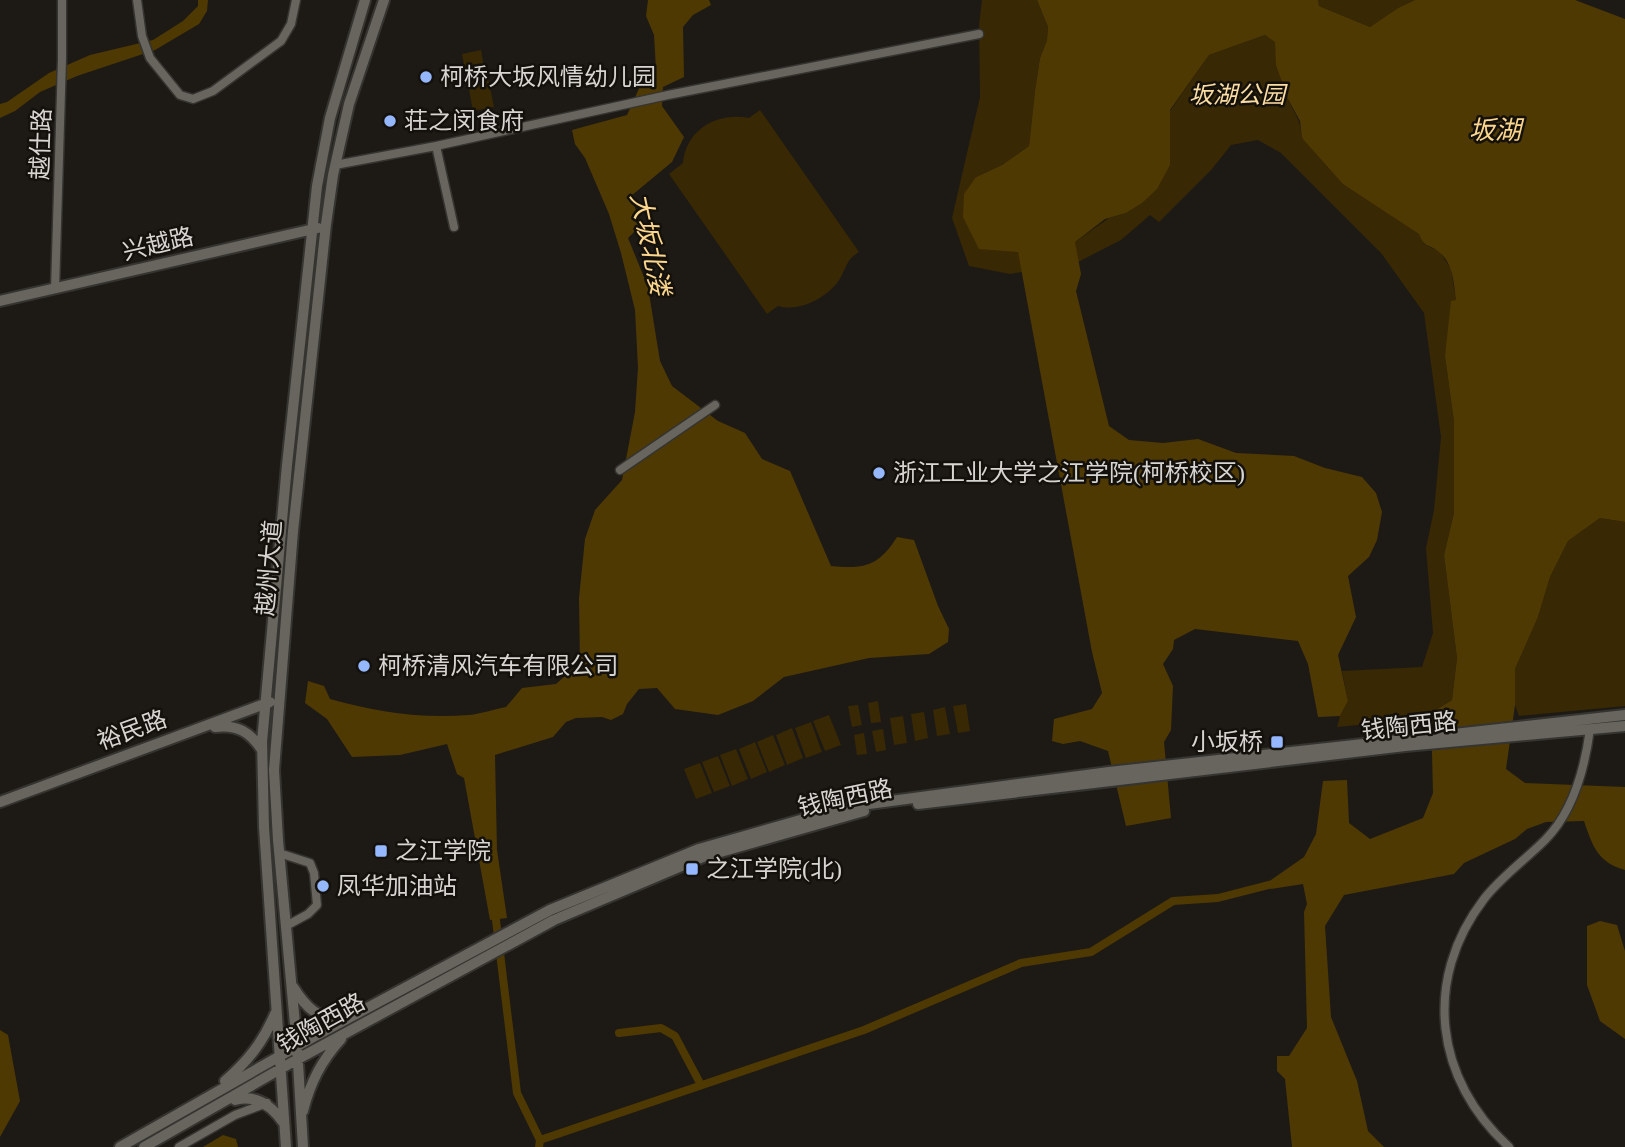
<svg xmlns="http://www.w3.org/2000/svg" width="1625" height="1147" viewBox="0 0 1625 1147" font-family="'Times New Roman','Noto Sans SC',serif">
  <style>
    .green { fill: #382804 }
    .water { fill: #4f3903 }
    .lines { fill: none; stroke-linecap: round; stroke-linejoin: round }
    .canal { stroke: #4f3903; stroke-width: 8 }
    .street-casing { stroke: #353430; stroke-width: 11 }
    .secondary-casing { stroke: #353430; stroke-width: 14 }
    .street { stroke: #68655e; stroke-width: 8 }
    .secondary { stroke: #68655e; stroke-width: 10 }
    .poi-dot { fill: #94b7fd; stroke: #14110c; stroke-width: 2.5 }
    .labels { text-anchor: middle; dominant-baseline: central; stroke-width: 5; stroke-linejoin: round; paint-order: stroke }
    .poi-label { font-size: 24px; fill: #d7d5d1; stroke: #14110c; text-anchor: start }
    .park-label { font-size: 24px; font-style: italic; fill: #fbdca2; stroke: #14110c }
    .street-label { font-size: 24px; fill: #d7d5d1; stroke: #14110c }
    .water-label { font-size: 26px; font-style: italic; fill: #fcd68c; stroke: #14110c }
  </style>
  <rect width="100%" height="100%" fill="#1d1a15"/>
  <path class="green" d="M982 0H1037L1048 27 1047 40 1040 58 1035 91 1029 146 1002 165 976 177 1018 252 1021 265 1076 255 1075 242 1109 218 1126 213 1170 165V111L1209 55 1265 35 1275 41C1276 61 1280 77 1287 96 1294 115 1300 116 1302 138L1419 234 1424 244 1440 252 1451 269 1456 300 1445 356 1454 422V513L1444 555 1457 658 1452 700 1431 713 1389 722 1337 727 1340 716 1348 701 1342 671 1422 667 1433 633 1426 548 1434 510 1441 437 1424 313 1381 253 1281 153 1258 140 1231 145 1212 169 1159 222 1150 215 1121 240 1078 262 1010 274 969 266 952 218 980 97 979 25Z
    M1318 0H1415L1398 8 1370 27 1319 6Z
    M481 50 484 67 465 70 462 54Z
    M486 68 494 107 473 111 466 73Z
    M760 110 859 252C844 261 847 270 837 283 824 299 799 312 778 306L767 314 669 174 683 163C686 129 718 112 749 118Z
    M1600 518 1625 522V706L1519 716 1515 705V669L1538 617 1550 577 1568 541Z
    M878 701 881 722 871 723 868 703Z
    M966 704 970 731 958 733 953 706Z
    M858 705 862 725 852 727 848 706Z
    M945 707 950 734 937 736 933 710Z
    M924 712 928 738 915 741 911 714Z
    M829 715 841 745 825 751 813 721Z
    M903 716 907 743 894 745 890 718Z
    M811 722 822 752 806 758 795 728Z
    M792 728 803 758 787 765 776 735Z
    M883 729 886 750 876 752 872 731Z
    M864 733 867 754 857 755 854 735Z
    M773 735 785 765 769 772 757 742Z
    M755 742 767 772 751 779 739 749Z
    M736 749 748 779 732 786 720 755Z
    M718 756 730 786 714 792 702 762Z
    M700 763 712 793 696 799 684 769Z"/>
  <path class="water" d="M198 0H208L207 11 199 24 155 50 77 76 40 92 15 111 0 118V104L7 102 49 73 90 55 153 40 183 21 198 6Z
    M648 0H709L711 5 693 15 683 27 684 77 663 87 662 106 684 137 672 162 631 196 641 225 628 238 648 287 660 361 672 386 718 421 745 433 762 459 790 471 831 566C864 569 878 567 897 537L914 540 938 606 949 629 948 642 929 654 869 658 784 677 753 701 718 715 675 709 657 688 639 689 627 704 623 714 611 720 602 717 576 718 566 722 553 737 495 755 497 850 507 918 490 920 464 778 457 774 447 744 400 755 352 757 327 719 305 703 308 681 324 686 330 699C376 712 422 719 469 715 481 714 494 709 506 707L522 688 556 684 580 663 579 598 585 539 595 510 622 480 635 412 638 368 635 310 621 253 609 214 585 158 575 144 572 130 627 115 642 82 656 69 654 35 646 16Z
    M1037 0H1318L1319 6 1370 27 1398 8 1415 0H1575L1625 19V522L1600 518 1568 541 1550 577 1538 617 1515 669V705L1506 769 1525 783 1625 787V870C1598 863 1592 845 1584 821L1546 822 1527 829 1515 839 1464 863 1454 874 1344 895 1325 926 1331 1017 1357 1081 1368 1131 1384 1147H1292L1285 1079 1277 1071V1056H1289L1307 1028 1304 912 1307 904 1303 884 1271 889V880L1304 857 1316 834 1323 781 1347 780 1349 823 1370 839 1423 818 1433 793 1431 713 1452 700 1457 658 1444 555 1454 513V422L1445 356 1451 301 1456 300C1454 283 1453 263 1439 252 1428 243 1425 249 1419 234L1343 184 1302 138 1300 121 1288 99 1276 65 1275 42 1265 35 1209 55 1170 110V165L1157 189 1142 203 1126 213 1105 219 1075 242 1081 274 1076 291 1109 426 1129 440 1163 443 1198 439 1236 453 1294 456 1325 468 1362 477 1376 493 1382 512 1377 540 1369 557 1348 576 1356 617 1338 655 1348 701 1340 716 1318 717 1308 664 1298 641 1195 629 1174 640 1173 649 1163 664 1173 686 1171 730 1164 742 1171 818 1126 826 1108 751 1080 741 1063 744 1052 741 1054 719 1092 709 1102 693 1092 652 1018 252 979 249 963 217 964 194 976 177 1002 165 1029 146 1035 91 1040 58 1047 40 1048 27Z
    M1600 921 1617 925 1625 951V1039L1600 1021 1587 985V926Z
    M0 1030 8 1035 20 1101 0 1137Z
    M223 1135 236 1139 238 1147H203Z"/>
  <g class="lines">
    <path class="canal" d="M495 912 517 1093 540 1140 539 1147
      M619 1033 661 1028 675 1036 701 1085
      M540 1140 864 1030 1021 963 1091 952 1173 901 1218 898 1280 882"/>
    <defs>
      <path id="street" d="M137 0 142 36 150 58 180 95 193 99 213 91 281 41 291 24 296 0
        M436 146 454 227
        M335 165 436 146 668 95 979 34
        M55 289 62 59V0
        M620 470 715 405
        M279 853 310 863 314 873 317 905 308 914 286 926
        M179 1147 235 1115 267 1103
        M1509 1147C1435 1080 1422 980 1484 899 1501 877 1525 860 1545 840 1573 812 1585 767 1590 729"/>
      <path id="secondary" d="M0 301 318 228
        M215 727C237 724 250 732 262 750
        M0 802 270 702
        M918 804 1405 746 1625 726
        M293 987C305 1006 319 1022 343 1017
        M225 1081C248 1061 263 1042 275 1014
        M235 1100C256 1094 271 1105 283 1122
        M303 1111C310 1083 321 1061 341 1039
        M120 1147 317 1035 550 910 699 849 846 807 1109 772 1625 715
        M144 1147 296 1060 554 920 703 857 864 811
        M286 1147 264 827 262 742 287 465 317 186 330 118 365 0
        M303 1147 297 1046 278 840 274 770 293 531 326 224 333 175 349 104 384 0"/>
    </defs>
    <use href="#street" class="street-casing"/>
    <use href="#secondary" class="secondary-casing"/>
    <use href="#street" class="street"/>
    <use href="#secondary" class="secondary"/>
  </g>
  <g class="poi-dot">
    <circle cx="426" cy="77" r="7"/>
    <circle cx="390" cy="121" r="7"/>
    <circle cx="879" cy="473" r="7"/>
    <circle cx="364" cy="666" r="7"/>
    <rect x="1270" y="735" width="14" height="14" rx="3.5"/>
    <rect x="374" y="844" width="14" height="14" rx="3.5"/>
    <rect x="685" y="862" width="14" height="14" rx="3.5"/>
    <circle cx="323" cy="886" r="7"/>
  </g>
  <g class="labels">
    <g class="poi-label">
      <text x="440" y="77">柯桥大坂风情幼儿园</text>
      <text x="404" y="121">荘之闵食府</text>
      <text x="893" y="473">浙江工业大学之江学院(柯桥校区)</text>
      <text x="378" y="666">柯桥清风汽车有限公司</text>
      <text x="1263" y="742" text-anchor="end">小坂桥</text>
      <text x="395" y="851">之江学院</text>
      <text x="706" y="869">之江学院(北)</text>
      <text x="337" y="886">凤华加油站</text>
    </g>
    <g class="park-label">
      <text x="1237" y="95">坂湖公园</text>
    </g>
    <g class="street-label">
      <text transform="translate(41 144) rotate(-88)">越仕路</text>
      <text transform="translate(158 244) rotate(-13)">兴越路</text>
      <text transform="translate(269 568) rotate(-85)">越州大道</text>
      <text transform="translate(1409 726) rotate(-6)">钱陶西路</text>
      <text transform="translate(132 730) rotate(-20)">裕民路</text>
      <text transform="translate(845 798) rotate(-12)">钱陶西路</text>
      <text transform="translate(321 1023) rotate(-29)">钱陶西路</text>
    </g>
    <g class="water-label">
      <text x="1495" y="130">坂湖</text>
      <text transform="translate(650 244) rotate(78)">大坂北溇</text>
    </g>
  </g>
</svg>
